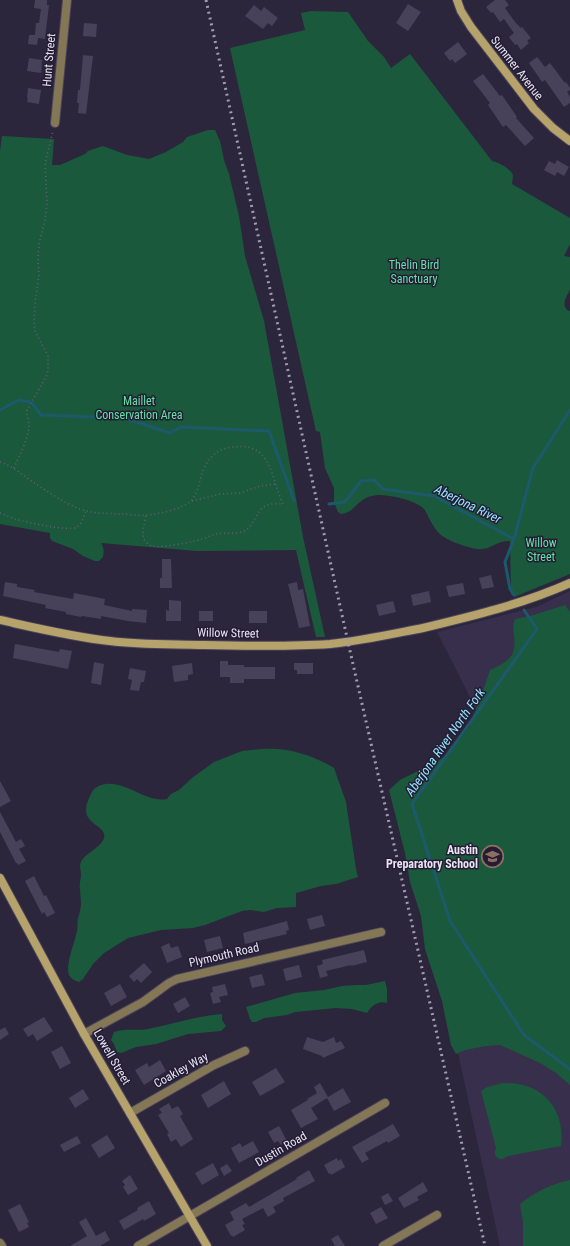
<svg xmlns="http://www.w3.org/2000/svg" width="570" height="1246" viewBox="0 0 570 1246" font-family="'Roboto Condensed',sans-serif">
  <style>
    .built { fill: #372f4b }
    .green { fill: #1b593d }
    .lines { fill: none; stroke-linecap: round; stroke-linejoin: round }
    .stream { stroke: #1b596b; stroke-width: 3 }
    .building { fill: #48415a }
    .street-casing { stroke: #4a445a; stroke-width: 10 }
    .secondary-casing { stroke: #4a445a; stroke-width: 10 }
    .path { stroke: #656075; stroke-width: 1.5; stroke-dasharray: 1 3; stroke-linecap: butt }
    .street { stroke: #837755; stroke-width: 8 }
    .secondary { stroke: #b6a26b; stroke-width: 8 }
    .rail { stroke: #a19caf; stroke-width: 3; stroke-dasharray: 2 4; stroke-linecap: butt }
    .labels { text-anchor: middle; dominant-baseline: central; stroke-width: 3; stroke-linejoin: round; paint-order: stroke }
    .street-label { font-size: 12px; fill: #e7e3f3; stroke: #231c33 }
    .park-label { font-size: 12px; fill: #63e3a7; stroke: #231c33 }
    .poi-label { font-size: 12px; font-weight: bold; fill: #e7e3f3; stroke: #231c33; text-anchor: end }
    .water-label { font-size: 13px; font-style: italic; fill: #95e4ff; stroke: #231c33 }
  </style>
  <rect width="100%" height="100%" fill="#2c263d"/>
  <path class="built" d="M570 591V1246H500L430 924 482 721 437 632 536 607Z"/>
  <path class="green" d="M311 11 348 12 368 41 384 57 391 68 410 54 492 161C500 163 509 168 513 175L512 184 570 218V244L564 256 570 257C570 267 570 279 570 289 567 297 561 302 567 310L570 311V574L514 597 513 594 511 595 510 541C495 540 490 553 472 548 463 546 449 541 441 535 436 531 433 525 430 520 428 517 427 512 424 509 415 500 391 495 378 495 357 496 356 513 341 514L338 512 334 502V488L325 468 320 432 316 431 230 48 305 30 301 13Z
    M208 130H215L220 141 224 160 229 174 239 216 245 256 264 321 303 537 325 637H316L296 550 197 551 101 543C104 548 104 551 103 557L99 561H95L83 556 73 549 52 541 50 538V533L0 524V151L2 136 54 139 52 165H60L85 154 88 151 103 146 127 155 149 159 166 152 183 142 187 137Z
    M565 605 570 612V1085L556 1073 542 1064 500 1045 486 1046 465 1050 456 1054 451 1045 442 1001 425 949 421 916 410 882 405 853 389 790 400 780 438 761 445 756 452 749 470 726 472 718 479 703 490 670C508 662 517 657 514 635 513 629 513 624 515 619L530 616Z
    M262 749C287 747 313 755 334 768L346 802 356 869 358 877 336 884 321 886 296 893V907L277 908 264 912 250 910 242 911 205 925 193 928 161 930 128 938 104 953 93 964 83 979 79 982C76 981 71 979 69 975 65 965 75 942 77 931 78 927 77 923 78 919 79 914 81 909 81 904 81 899 80 894 80 889 79 884 81 879 81 874 81 870 79 866 81 862 85 853 101 848 104 838 108 823 75 826 90 796 93 788 98 785 106 784 128 782 146 803 167 799L171 794 179 790 192 778 214 762 242 751Z
    M385 981 387 989V1003C378 1000 371 1006 367 1013L352 1009 336 1008 295 1012 287 1015 264 1018 256 1022H252L250 1019 246 1007 295 993 324 990 342 986 358 985H366Z
    M222 1014V1020L226 1026 221 1031 188 1034 156 1044 136 1047 121 1053 117 1052 114 1044 111 1040 114 1032C125 1028 137 1031 148 1029 173 1024 197 1016 222 1014Z
    M503 1083C541 1081 566 1108 561 1146L508 1156 503 1159C496 1160 493 1154 496 1148L481 1091 487 1087Z
    M570 1180V1246H523V1222L520 1204C535 1192 551 1184 570 1180Z"/>
  <g class="lines">
    <path class="stream" d="M0 410 19 400 31 402 41 415 125 418 170 433 181 427 269 431 294 501
      M329 504 345 502 361 481 374 480 383 489 434 496 514 539
      M514 595 510 589 505 562 514 539 533 468 570 410
      M524 610 537 629 412 804 450 921 524 1035 570 1069"/>
  </g>
  <path class="building" d="M35 0H47V5H49L45 39 38 38 37 45 28 44 29 35H35L36 23H39L41 9 34 8Z
    M495 0H505L509 5 505 8 515 22 521 28 522 27 531 38 527 41 529 43 521 50 517 44 515 45 509 37 514 33 504 19 500 22 493 12 491 13 486 7Z
    M408 4 421 12 408 31 396 23Z
    M254 5 261 11 264 7 278 18 272 26 268 23 263 29 245 16Z
    M84 23 97 24 96 37 83 36Z
    M458 42 467 54 455 63 452 59 450 61 444 53Z
    M83 55 93 56 86 114 78 113 79 103H77L78 90H80Z
    M537 57 545 67 550 63 565 83 566 82 570 88V90L567 92 570 97V103L564 107 545 80 542 82 529 63Z
    M29 58 42 60 41 73 27 71Z
    M483 74 500 96 502 95 517 117 516 118 534 138 525 146 506 125 503 127 488 105 490 103 473 81Z
    M28 88 41 90 39 104 27 102 28 98H27Z
    M557 160 569 167 564 176 557 172 555 176 544 170 549 161 555 164Z
    M162 559H171L172 588H160V578H162Z
    M491 575 494 587 482 589 479 578Z
    M5 582 17 584V587L35 590 34 592 73 599 74 593 105 599 104 605 132 611V609L147 610 146 623 128 621 101 616V619L82 616 81 617 66 614V612L45 608 46 605 3 596Z
    M297 582 298 590 303 589 310 626 299 628 288 584Z
    M463 583 465 594 449 597 446 586Z
    M429 591 431 602 413 606 411 595Z
    M169 600 181 601V621H166V610L169 611Z
    M393 601 396 612 379 616 376 605Z
    M199 611H213V621H199Z
    M249 611H267V623H249Z
    M15 644 59 652 60 649 72 651 68 669 13 658Z
    M220 661H228V665H244V667H275V679H244V683H230V677H220Z
    M94 662 104 664 101 685 91 683Z
    M192 663 193 674 188 675V680L174 682 172 666Z
    M294 663H313V674H297V670H294Z
    M130 668 146 671 144 682H141L139 691 130 690 132 680 128 679Z
    M0 781 11 801 0 807Z
    M0 812 16 842 21 839 25 846 19 849 26 861 18 865 17 863H16L0 832Z
    M34 876 44 896 46 895 55 913 47 917 44 912 42 914 25 881Z
    M322 915 325 926 310 930 307 919Z
    M287 921 289 930 286 931 287 934 245 944 243 933Z
    M220 936 223 948 207 952 204 940Z
    M169 943 171 948 178 946 182 957 167 963 161 947Z
    M364 950 367 962 351 966V965L326 971 328 976 320 978 317 966 323 964 322 960Z
    M144 963 152 972 141 983 137 979 134 982 129 976Z
    M299 965 302 977 286 981 283 969Z
    M262 974 265 985 252 988 249 977Z
    M120 984 127 997 111 1006 104 993Z
    M225 984 228 995 219 997 221 1002 213 1004 210 993 213 992 212 987Z
    M185 997 190 1006 178 1013 173 1004Z
    M44 1017 53 1031 37 1041 33 1034 28 1037 23 1029Z
    M5 1027 9 1034 0 1040V1030Z
    M307 1037 323 1042 334 1037 336 1043 341 1041 345 1048 323 1058 322 1056 303 1049Z
    M62 1046 71 1063 60 1069 51 1052Z
    M160 1060 166 1071 144 1085 135 1070 147 1063 149 1067Z
    M276 1068 285 1082 260 1096 252 1082Z
    M224 1081 231 1094 208 1108 201 1095Z
    M320 1083 328 1097 343 1088 351 1102 334 1111 327 1098 311 1108 318 1119 301 1128 291 1110 308 1100 307 1099 317 1093 314 1087Z
    M83 1089 89 1099 75 1108 69 1098Z
    M169 1103 172 1109 178 1106 183 1114 180 1116 193 1139 181 1147 176 1139 171 1142 167 1134 169 1133 158 1115 162 1113 159 1109Z
    M393 1124 400 1136 388 1143 387 1141 365 1153 369 1159 362 1163 352 1147Z
    M279 1126 287 1141 281 1145 278 1141 274 1143 268 1132Z
    M107 1135 115 1148 99 1158 91 1145Z
    M77 1136 81 1143 64 1152 60 1145Z
    M253 1141 259 1152 239 1163 231 1148 240 1143 242 1147Z
    M337 1158 338 1161 341 1159 345 1167 331 1175V1173L329 1174 324 1165Z
    M213 1163 219 1175 202 1185 195 1173Z
    M227 1164 232 1171 224 1176 220 1168Z
    M309 1170 315 1181 283 1198 284 1201 273 1207 276 1212 268 1217 263 1208 242 1219 245 1224 242 1225 245 1230 233 1237 232 1235 231 1236 225 1225 234 1220 230 1212 246 1203 249 1207 297 1179 296 1178Z
    M130 1175 138 1189 128 1195 123 1187 125 1185 122 1181Z
    M423 1182 428 1191 417 1197 419 1200 404 1208 398 1198Z
    M388 1193 393 1201 385 1205 381 1197Z
    M149 1201 156 1214 144 1221 143 1219 124 1230 119 1221 138 1210 137 1208Z
    M20 1204 29 1222 27 1223 29 1227 19 1232 8 1210Z
    M381 1207 388 1218 376 1224 370 1213Z
    M86 1218 96 1236 105 1231 110 1240 100 1246H70L87 1236 79 1222Z
    M338 1235 345 1246H335L331 1239Z"/>
  <g class="lines">
    <defs>
      <path id="street" d="M55 123 67 0
        M84 1034 143 1002 169 983 177 979 381 932
        M130 1113 214 1065 245 1051
        M0 1243 2 1246
        M138 1246 385 1103
        M383 1246 437 1215"/>
      <path id="secondary" d="M457 0 461 11 471 27 534 109 553 128 570 141
        M0 620C36 628 73 637 110 641 141 645 172 644 203 645 246 646 288 647 330 644 361 641 392 634 423 628 473 616 523 604 570 583
        M0 878 84 1034 207 1246"/>
    </defs>
    <use href="#street" class="street-casing"/>
    <use href="#secondary" class="secondary-casing"/>
    <path class="path" d="M0 462C13 466 22 475 33 482 47 491 71 508 87 511 97 514 109 513 120 514 128 514 138 516 147 515 159 514 181 509 190 502 200 492 199 477 205 466 212 454 220 448 234 447 272 442 271 479 283 504 277 504 270 503 265 506 256 511 254 527 244 531 235 535 225 532 216 534 211 535 207 538 202 539 193 542 162 548 153 546 150 546 146 543 144 539 141 531 145 523 146 515
      M14 468C19 456 29 438 29 425 29 420 26 415 27 410L47 375 48 370V356L35 331 34 324 35 304 39 274 38 259 39 244 45 220 47 203 45 163 53 131
      M192 501 220 494 240 493 260 486 275 484
      M0 513C5 515 10 517 15 519 26 522 68 532 77 527 82 524 83 517 86 511"/>
    <use href="#street" class="street"/>
    <use href="#secondary" class="secondary"/>
    <path class="rail" d="M206 0 348 642 485 1246"/>
  </g>
  <defs>
    <symbol id="school-ring" viewBox="-11 -11 22 22"><circle r="9.5" fill="#231c33" stroke="#8d6e63" stroke-width="1.5"/><path d="M0-5L7-2L0 1L-7-2ZM-4 1L0 2.5L4 1V4Q0 6-4 4Z" fill="#8d6e63"/></symbol>
  </defs>
  <g fill-rule="evenodd">
    <use href="#school-ring" x="480" y="844" width="25" height="25"/>
  </g>
  <g class="labels">
    <g class="street-label">
      <text transform="translate(49 60) rotate(-85)">Hunt Street</text>
      <text transform="translate(517 68) rotate(52)">Summer Avenue</text>
      <text transform="translate(228 633) rotate(1)">Willow Street</text>
      <text transform="translate(224 955) rotate(-13)">Plymouth Road</text>
      <text transform="translate(112 1057) rotate(60)">Lowell Street</text>
      <text transform="translate(181 1070) rotate(-29)">Coakley Way</text>
      <text transform="translate(281 1149) rotate(-30)">Dustin Road</text>
    </g>
    <g class="park-label">
      <text x="414" y="265">Thelin Bird<tspan x="414" dy="14">Sanctuary</tspan></text>
      <text x="139" y="401">Maillet<tspan x="139" dy="14">Conservation Area</tspan></text>
      <text x="541" y="543">Willow<tspan x="541" dy="14">Street</tspan></text>
    </g>
    <g class="poi-label">
      <text x="478" y="850">Austin<tspan x="478" dy="14">Preparatory School</tspan></text>
    </g>
    <g class="water-label">
      <text transform="translate(468 504) rotate(26)">Aberjona River</text>
      <text transform="translate(445 742) rotate(-55)">Aberjona River North Fork</text>
    </g>
  </g>
</svg>
